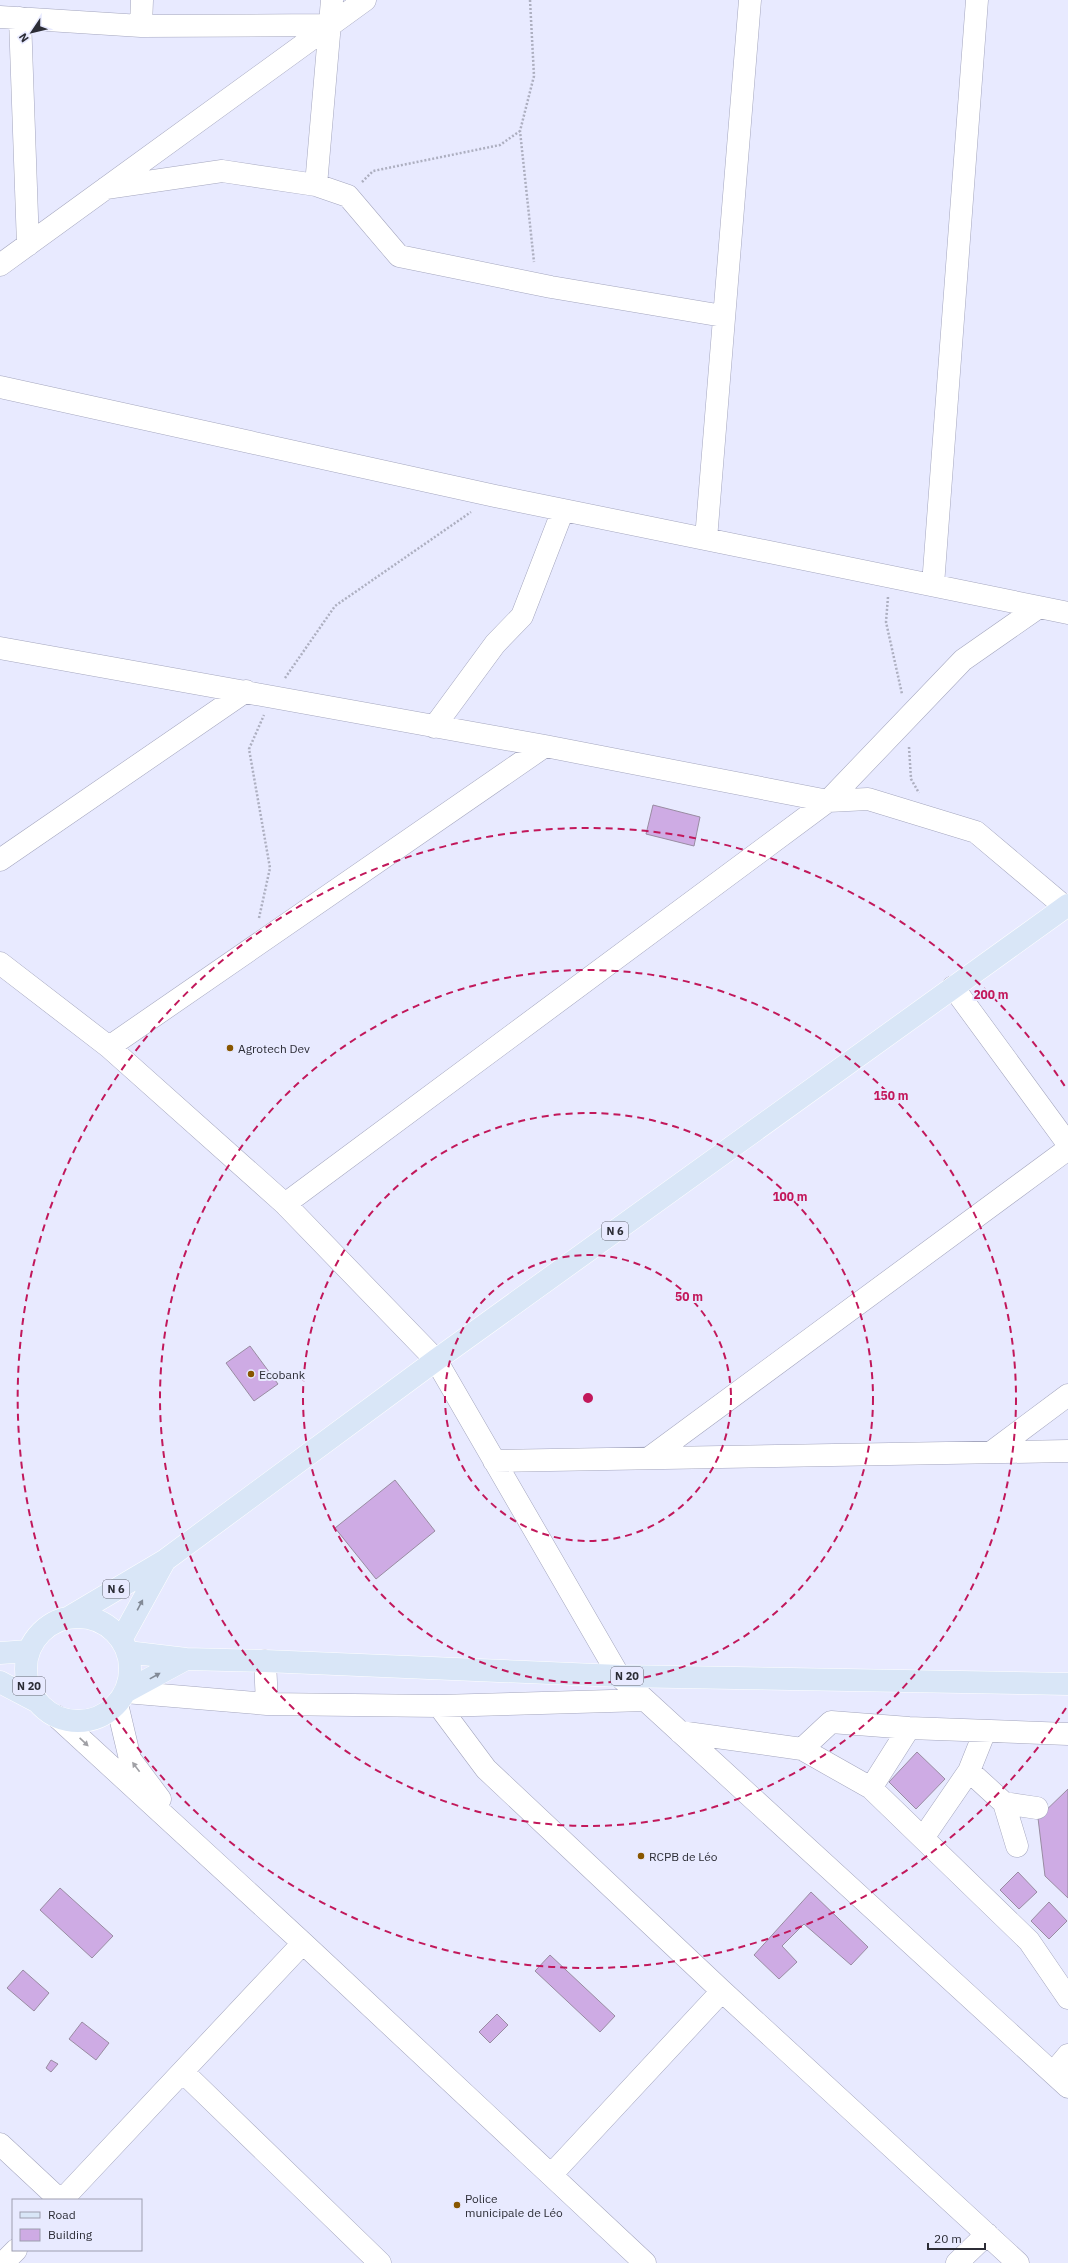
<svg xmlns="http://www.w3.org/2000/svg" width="1068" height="2263" viewBox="0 0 1068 2263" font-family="'IBM Plex Sans',sans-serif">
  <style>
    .building { fill: #ceabe4; stroke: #998ca2 }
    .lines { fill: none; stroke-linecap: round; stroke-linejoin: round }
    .minor-casing { stroke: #a4a6be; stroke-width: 23 }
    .major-casing { stroke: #fff; stroke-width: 23 }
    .path { stroke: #adafc0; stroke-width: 2.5; stroke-dasharray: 2 2; stroke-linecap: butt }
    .minor { stroke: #fff; stroke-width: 22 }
    .major { stroke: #d9e6f7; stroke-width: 22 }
    .oneway { fill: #828a96 }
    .oneway2 { fill: #a0a0a5 }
    .ring { fill: none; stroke: #c2185b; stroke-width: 2; stroke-dasharray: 7 5 }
    .poi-dot { fill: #885600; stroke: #e8eaff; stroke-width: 1.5 }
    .labels { text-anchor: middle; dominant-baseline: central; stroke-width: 4; stroke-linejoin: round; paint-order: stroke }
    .shield { fill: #e8eaff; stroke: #646672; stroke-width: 1 }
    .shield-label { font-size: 11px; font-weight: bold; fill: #2c2d36 }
    .poi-label { font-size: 12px; fill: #2c2d36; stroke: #e8eaff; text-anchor: start }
    .centre { fill: #c2185b; stroke: #e8eaff; stroke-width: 2 }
    .ring-label { font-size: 12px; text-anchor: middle; font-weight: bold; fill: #c2185b; stroke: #e8eaff; stroke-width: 4; stroke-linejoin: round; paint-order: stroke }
  </style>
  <rect width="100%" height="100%" fill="#e8eaff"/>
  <path class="building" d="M653 805 700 817 694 846 646 834Z
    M250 1346 278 1384 254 1401 226 1363Z
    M395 1480 435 1531 376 1579 335 1528Z
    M917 1752 945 1779 916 1809 889 1782Z
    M1068 1789V1898L1045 1876 1038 1818Z
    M1018 1872 1037 1892 1019 1909 1000 1890Z
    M60 1888 113 1936 92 1958 40 1910Z
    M811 1892 868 1947 851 1965 804 1924 782 1946 797 1962 779 1979 754 1955Z
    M1049 1902 1067 1921 1049 1939 1031 1921Z
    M550 1955 615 2016 600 2032 535 1971Z
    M23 1970 49 1993 34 2011 7 1988Z
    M497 2014 508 2025 490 2043 479 2032Z
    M82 2022 109 2043 96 2060 69 2039Z
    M51 2060 58 2064 51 2072 46 2068Z"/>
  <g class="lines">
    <defs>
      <path id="minor" d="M0 17 141 26 330 25
        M20 18 28 245
        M141 26 142 0
        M316 185 332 0
        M106 188 222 171 316 185 348 196 399 256 551 287 723 316
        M0 265 365 0
        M0 387 495 496 1068 613
        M706 539 750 0
        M933 585 977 0
        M0 648 545 746 828 801 868 799 976 832 1065 907
        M434 727 495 644 522 616 563 510
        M0 860 246 691
        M0 963 109 1047 285 1204 436 1360 619 1676 1068 2087
        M953 987 1068 1144
        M109 1047 545 746
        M285 1204 828 801 963 660 1039 607
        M993 1451 1068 1395
        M649 1458 1068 1149
        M494 1461 1068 1451
        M265 1661 267 1704
        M125 1692 267 1704 439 1706 645 1700
        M117 1704 130 1759 160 1799
        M439 1706 486 1769 722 1991 1018 2263
        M56 1716 303 1943 645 2263
        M680 1732 802 1749 871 1788 1029 1941 1068 1998
        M802 1749 831 1722 909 1728 1068 1734
        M969 1771 1004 1803 1037 1808
        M871 1788 909 1728
        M1004 1803 1017 1846
        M923 1838 969 1771 985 1731
        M183 2072 380 2263
        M1053 2073 1068 2055
        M0 2144 60 2200
        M551 2175 722 1991
        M62 2200 303 1943
        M3 2263 16 2250
        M957 2263 987 2234"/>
      <path id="major" d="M26 1669a52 52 0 1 1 104 0a52 52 0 1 1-104 0Z
        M68 1618 164 1561 436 1360 1068 905
        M121 1640 164 1562
        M127 1652 186 1659 265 1661 619 1676 1068 1684
        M0 1653 29 1651
        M0 1682 38 1702
        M125 1692 186 1659"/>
    </defs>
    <use href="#minor" class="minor-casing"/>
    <use href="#major" class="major-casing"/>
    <path class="path" d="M530 0 534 76 520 131 534 262
      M362 182 373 171 500 145 520 131
      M888 597 886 622 902 694
      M285 678 335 606 471 512
      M909 747 911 779 919 793
      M259 918 270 868 249 749 264 715"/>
    <use href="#minor" class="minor"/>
    <use href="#major" class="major"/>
  </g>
  <defs><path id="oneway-solid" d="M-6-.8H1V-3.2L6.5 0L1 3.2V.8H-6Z"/></defs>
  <g class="oneway">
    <use href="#oneway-solid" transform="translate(140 1605) rotate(-62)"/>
    <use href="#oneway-solid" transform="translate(155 1676) rotate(-29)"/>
  </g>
  <g class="oneway2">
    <use href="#oneway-solid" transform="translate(84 1742) rotate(43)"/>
    <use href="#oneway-solid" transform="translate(136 1767) rotate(-127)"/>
  </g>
  <g class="ring">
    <circle cx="588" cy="1398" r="143"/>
    <circle cx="588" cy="1398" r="285"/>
    <circle cx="588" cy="1398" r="428"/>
    <path d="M1066 1708A570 570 0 1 1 1066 1088"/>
  </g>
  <g class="poi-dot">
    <circle cx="230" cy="1048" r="4"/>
    <circle cx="251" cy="1374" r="4"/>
    <circle cx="641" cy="1856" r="4"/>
    <circle cx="457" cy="2205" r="4"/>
  </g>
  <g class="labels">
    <g class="shield">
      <rect x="602" y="1222" width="26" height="18" rx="3"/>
      <rect x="103" y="1580" width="26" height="18" rx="3"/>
      <rect x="611" y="1667" width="32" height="18" rx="3"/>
      <rect x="13" y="1677" width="32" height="18" rx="3"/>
    </g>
    <g class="shield-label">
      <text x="615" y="1231">N 6</text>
      <text x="116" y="1589">N 6</text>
      <text x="627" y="1676">N 20</text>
      <text x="29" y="1686">N 20</text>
    </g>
    <g class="poi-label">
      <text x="238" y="1048">Agrotech Dev</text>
      <text x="259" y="1374">Ecobank</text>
      <text x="649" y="1856">RCPB de Léo</text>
      <text x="465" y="2198">Police<tspan x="465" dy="14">municipale de Léo</tspan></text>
    </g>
  </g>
  <circle cx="588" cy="1398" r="6" class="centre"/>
  <g class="ring-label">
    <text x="991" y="999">200 m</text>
    <text x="891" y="1100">150 m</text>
    <text x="790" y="1201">100 m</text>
    <text x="689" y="1301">50 m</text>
  </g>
  <rect x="12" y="2199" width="130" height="52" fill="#e8eaff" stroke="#9d9eaf"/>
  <rect x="20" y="2212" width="20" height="6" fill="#d9e6f7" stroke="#9d9eaf"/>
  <text x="48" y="2219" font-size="12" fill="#2c2d36">Road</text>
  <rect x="20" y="2229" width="20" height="12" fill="#ceabe4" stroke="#9d9eaf"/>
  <text x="48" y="2239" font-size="12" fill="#2c2d36">Building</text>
  <g transform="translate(32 32) rotate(235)" stroke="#e8eaff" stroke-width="3" paint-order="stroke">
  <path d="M0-3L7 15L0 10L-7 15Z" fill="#2c2d36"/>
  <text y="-6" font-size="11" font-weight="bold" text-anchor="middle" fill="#2c2d36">N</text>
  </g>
  <path d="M928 2243v6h57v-6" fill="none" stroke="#2c2d36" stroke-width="2"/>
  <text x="934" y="2243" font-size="12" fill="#2c2d36" stroke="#e8eaff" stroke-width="3" paint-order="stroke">20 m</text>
</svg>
